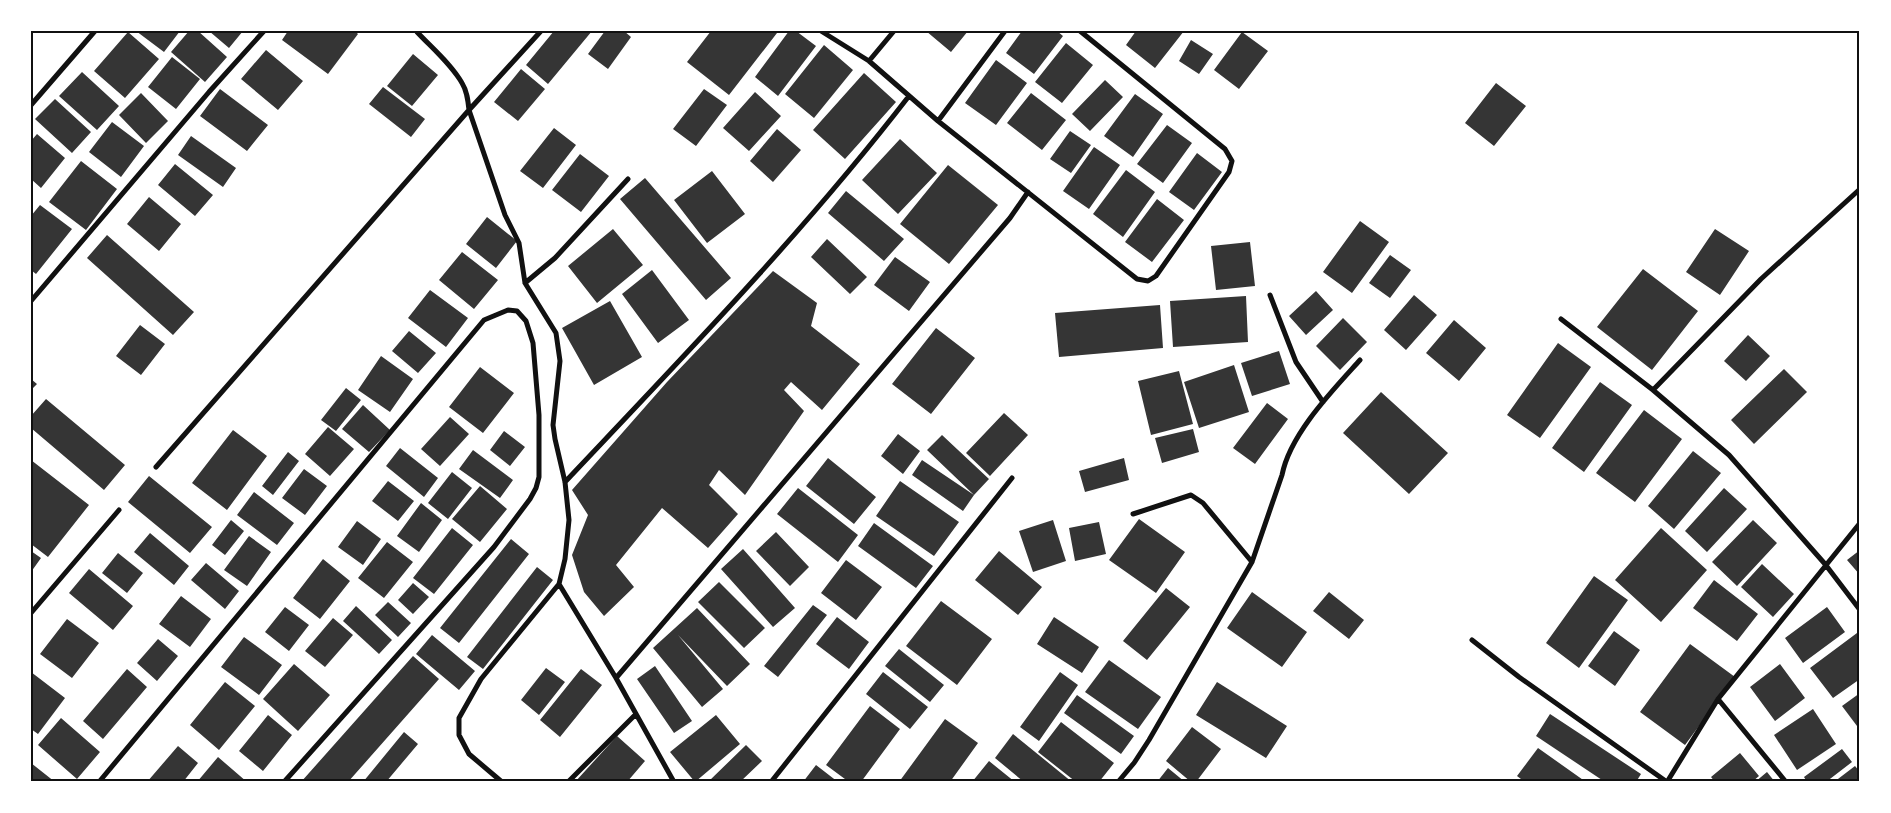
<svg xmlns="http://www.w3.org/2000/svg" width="1891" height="813" viewBox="0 0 1891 813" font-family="Ubuntu,sans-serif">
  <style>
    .building { fill: #353535 }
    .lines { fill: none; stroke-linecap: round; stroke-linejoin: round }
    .minor { stroke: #111; stroke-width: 5 }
    .neatline { fill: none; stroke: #111; stroke-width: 2 }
  </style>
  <rect width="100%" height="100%" fill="#fff"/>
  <path class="building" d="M136 31H180L164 52Z
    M189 31H198L227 57 205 82 171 52Z
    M209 31H243L229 48Z
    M288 31H355L358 34 328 74 282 40Z
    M554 31H592L548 84 526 65Z
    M605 31H624L631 37 608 69 588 54Z
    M711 31H775L777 33 729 95 687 62Z
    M789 31H796L816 46 778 96 755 77Z
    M926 31H968L951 52Z
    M1022 31H1057L1063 36 1034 74 1006 53Z
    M1136 31H1184L1155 68 1126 45Z
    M128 32 159 59 125 98 94 71Z
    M1242 32 1268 51 1239 89 1214 70Z
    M1191 40 1213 54 1199 74 1179 61Z
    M1066 43 1093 65 1062 103 1035 82Z
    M824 45 853 70 814 118 785 94Z
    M266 50 303 81 278 110 241 79Z
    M413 54 438 75 412 106 387 86Z
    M172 57 200 79 176 109 148 87Z
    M996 60 1027 83 996 125 965 103Z
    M521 69 545 89 518 121 494 102Z
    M82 72 119 106 97 130 59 96Z
    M864 73 896 102 845 159 813 130Z
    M1105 80 1123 97 1090 131 1072 114Z
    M1496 83 1526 106 1494 146 1465 123Z
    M383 87 425 119 411 137 369 104Z
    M220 89 268 125 247 151 200 116Z
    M704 89 727 105 696 146 673 129Z
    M755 92 781 116 749 151 723 128Z
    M141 93 168 121 146 143 119 115Z
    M1031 93 1066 120 1042 150 1007 123Z
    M1135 94 1163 114 1133 157 1104 136Z
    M55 99 91 132 72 153 35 119Z
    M112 122 144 146 121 177 89 152Z
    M1167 125 1192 143 1163 183 1137 164Z
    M554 128 576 145 543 188 520 171Z
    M777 129 801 150 773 182 750 161Z
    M1070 131 1091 145 1071 173 1050 159Z
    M37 134 65 158 41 188 31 179V141Z
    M191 136 236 168 223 187 178 155Z
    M900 139 937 173 898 214 862 180Z
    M1094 147 1120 165 1089 209 1063 191Z
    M1197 153 1222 172 1194 210 1169 192Z
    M580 154 609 176 581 212 552 190Z
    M81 161 117 189 86 230 49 202Z
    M175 164 213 195 195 216 158 185Z
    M948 165 998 205 949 264 900 224Z
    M1126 170 1155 192 1123 237 1093 214Z
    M712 171 745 214 707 243 674 200Z
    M645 178 731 278 706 300 620 199Z
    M846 191 904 239 884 261 828 213Z
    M149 197 181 224 159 251 127 224Z
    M1157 199 1184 220 1152 262 1125 242Z
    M40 205 72 229 36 274 31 270V216Z
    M487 217 517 241 496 268 466 244Z
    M1360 221 1389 242 1352 293 1323 272Z
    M613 229 643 265 597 303 568 266Z
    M1715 229 1749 251 1720 295 1686 272Z
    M107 235 194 312 173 335 87 258Z
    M827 239 867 277 850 294 811 257Z
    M1250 242 1255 286 1216 290 1211 246Z
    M462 252 498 280 474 309 439 280Z
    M1390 255 1411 270 1390 298 1369 283Z
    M895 257 930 282 909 311 874 285Z
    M1643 269 1698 311 1652 370 1597 327Z
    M652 270 689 320 658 343 622 294Z
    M773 271 817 303 811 326 860 364 822 410 791 382 784 390 804 411 745 495 719 470 709 485 738 514 708 548 662 508 616 565 634 587 604 616 584 592 572 555 588 515 572 490 667 382Z
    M430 290 468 318 446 347 408 318Z
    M1316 291 1333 310 1306 335 1289 316Z
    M1414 295 1437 315 1406 350 1384 330Z
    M1246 296 1248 342 1173 347 1170 301Z
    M610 301 642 357 594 385 562 328Z
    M1160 305 1163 348 1059 357 1055 313Z
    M1343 318 1367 342 1340 370 1316 346Z
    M1454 320 1486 348 1459 381 1426 353Z
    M140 325 165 344 141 375 116 356Z
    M936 328 975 358 931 414 892 384Z
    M409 331 436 353 418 373 392 351Z
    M1748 335 1770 356 1746 381 1724 361Z
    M1558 343 1591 367 1540 438 1507 415Z
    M1279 351 1290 384 1252 396 1241 363Z
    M381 356 413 379 390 412 358 390Z
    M1234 365 1249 412 1199 428 1184 382Z
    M480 367 514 393 483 433 449 407Z
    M1784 369 1807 392 1754 444 1731 420Z
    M1179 371 1193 424 1151 435 1138 381Z
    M31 379 37 384 31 390Z
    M1600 382 1632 405 1584 472 1552 448Z
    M346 388 361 400 336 431 321 420Z
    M1381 392 1448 453 1409 494 1343 433Z
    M46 399 125 465 104 490 31 428V416Z
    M1267 403 1288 419 1255 464 1233 448Z
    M363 405 390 430 369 452 342 429Z
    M1644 410 1682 439 1635 502 1596 473Z
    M1004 413 1028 435 990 476 966 453Z
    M450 417 469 434 440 466 421 449Z
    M328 427 354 449 330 476 305 454Z
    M1193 429 1199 452 1162 463 1155 438Z
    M233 430 267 456 227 510 192 483Z
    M504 431 525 447 510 466 490 450Z
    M898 434 920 451 903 474 881 456Z
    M942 435 989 479 974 495 963 511 912 475 922 460 974 495 927 450Z
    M400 448 438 478 424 497 386 466Z
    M473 450 513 480 500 498 459 469Z
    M1693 451 1721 473 1674 529 1648 506Z
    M288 452 299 461 273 495 262 486Z
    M828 458 876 497 854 524 806 486Z
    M1124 458 1129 480 1085 492 1079 471Z
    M31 460 89 505 48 557 31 544Z
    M304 469 327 486 305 515 282 498Z
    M452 472 472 488 448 519 428 503Z
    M149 476 212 527 190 553 128 502Z
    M388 481 414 501 398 521 372 501Z
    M900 481 959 522 934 556 876 516Z
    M480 486 507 509 480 542 452 519Z
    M798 488 858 535 838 562 777 514Z
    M1724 488 1747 509 1707 552 1685 531Z
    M254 492 294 523 277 545 237 515Z
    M421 503 442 520 419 552 397 536Z
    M1139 519 1185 552 1156 593 1109 560Z
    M231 520 244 531 225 555 212 545Z
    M1053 520 1066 561 1033 572 1019 531Z
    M1753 520 1777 543 1737 586 1712 562Z
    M357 521 381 539 363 565 338 547Z
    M1099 522 1106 554 1075 561 1069 528Z
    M874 523 933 566 916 588 858 546Z
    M452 528 473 545 434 594 413 578Z
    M1661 528 1707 570 1661 622 1615 580Z
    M776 532 809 567 790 586 756 551Z
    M150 533 189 566 174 585 134 552Z
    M249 536 271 552 247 586 224 570Z
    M511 539 529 554 459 643 440 628Z
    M387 542 413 562 384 598 358 578Z
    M743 549 795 608 773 627 721 569Z
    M1860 550V575L1847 560Z
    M31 551 41 558 31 572Z
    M999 551 1042 587 1018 615 975 580Z
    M118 553 143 573 127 593 102 573Z
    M323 559 350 581 320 619 293 598Z
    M846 560 882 587 856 620 821 593Z
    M206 563 239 591 225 609 191 580Z
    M1762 564 1794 594 1773 617 1741 587Z
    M537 567 553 580 483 669 467 657Z
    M89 569 133 606 113 630 69 593Z
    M1594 576 1628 600 1579 668 1546 643Z
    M1714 580 1758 614 1737 641 1693 608Z
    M719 582 765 628 744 648 698 602Z
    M413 583 429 597 413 614 398 600Z
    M1166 588 1190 607 1147 660 1123 641Z
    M1252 592 1307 632 1282 667 1227 628Z
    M1329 592 1364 620 1349 639 1313 611Z
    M181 596 211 619 190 647 159 624Z
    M941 601 992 639 957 685 906 646Z
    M388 602 411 623 398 637 375 615Z
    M813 605 827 615 778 677 764 666Z
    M356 606 392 640 379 654 343 621Z
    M285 607 309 625 289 651 265 632Z
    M1827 607 1845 632 1803 663 1785 638Z
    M697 608 750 664 727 686 678 635 723 689 702 707 653 648Z
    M837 617 869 642 849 669 816 644Z
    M1054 617 1099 647 1082 673 1037 644Z
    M333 618 353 635 325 667 305 651Z
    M67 619 99 643 72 678 40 654Z
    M1614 631 1640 650 1615 686 1588 666Z
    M1857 633 1860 636V679L1833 698 1810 668Z
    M432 635 475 671 459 690 416 654Z
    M244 637 282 665 259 695 221 667Z
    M158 639 178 656 157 681 137 663Z
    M1690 644 1735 677 1685 745 1640 712Z
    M899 649 944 685 930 702 885 666Z
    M413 656 439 679 348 782H301Z
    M1109 660 1161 697 1138 729 1085 692Z
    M294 664 330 695 298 731 263 699Z
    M1780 664 1805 698 1775 721 1750 687Z
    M655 666 692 721 674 733 637 679Z
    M546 668 565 682 539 715 521 700Z
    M127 669 147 687 103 739 83 721Z
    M581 669 602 685 560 737 540 720Z
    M31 672 65 698 38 734 31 729Z
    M883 672 928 707 910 729 866 694Z
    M1060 672 1078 685 1039 741 1020 727Z
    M225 682 255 706 219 750 190 725Z
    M1217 682 1287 726 1266 758 1196 715Z
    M1860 693V730L1842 706Z
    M1077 695 1134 736 1121 754 1064 713Z
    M870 706 900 729 861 782H849L826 765Z
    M1813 709 1836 744 1797 770 1774 735Z
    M1550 714 1641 774 1636 782H1605L1536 736Z
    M268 715 292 735 263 771 239 751Z
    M716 715 740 744 695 782 670 752Z
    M61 718 100 752 77 779 38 745Z
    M945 719 978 743 950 782H899Z
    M1061 722 1114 763 1099 782H1076L1038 752Z
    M1192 727 1221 749 1196 782H1191L1166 761Z
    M404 732 418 744 386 782H363Z
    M1013 734 1072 782H1024L995 758Z
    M617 736 645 761 627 782H575Z
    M746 745 762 761 740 782H708Z
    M178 746 198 763 183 782H147Z
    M1538 748 1586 782H1525L1517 776Z
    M1842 749 1852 762 1826 782H1807L1804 777Z
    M1740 753 1759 776 1752 782H1715L1711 777Z
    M218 757 247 782H197Z
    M989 761 1015 782H972Z
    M31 763 55 782H31Z
    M816 765 838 782H803Z
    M1855 766 1860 772V782H1834Z
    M1168 768 1185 782H1157Z
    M1767 772 1775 782H1755Z"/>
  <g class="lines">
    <path class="minor" d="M821 31 869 61 938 121 1137 279 1148 281 1156 276 1229 172 1232 161 1225 149 1080 31
      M417 32C432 48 451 64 462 83 467 91 468 100 469 110L505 215 519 243 525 283 556 333 560 361 553 425 555 439 565 482 569 520 565 559 559 584 481 679 459 718V735L469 754 502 782
      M869 61 894 31
      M31 105 95 31
      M938 121 1005 31
      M525 283 555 258 628 179
      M1270 295 1296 362 1323 402
      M31 301 209 92 264 31
      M1561 319 1653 390 1729 455 1825 564 1860 610
      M1653 390 1761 279 1860 189
      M156 467 469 110 541 31
      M565 482C683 357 804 232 909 96
      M1133 514 1191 495 1203 503 1252 562
      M559 584 616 678 674 782
      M31 613 119 510
      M1472 640 1519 677 1667 782
      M616 678 1010 218 1028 192
      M1718 699 1786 782
      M99 782 484 320 508 310 517 311 526 321 533 343 539 415V477L536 488 530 499 494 547 284 782
      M568 782 635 715
      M771 782 1012 478
      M1118 782 1134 763 1149 740 1252 562 1282 475C1290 434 1332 391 1360 360
      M1667 782 1718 699 1860 523"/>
  </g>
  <rect width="1891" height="813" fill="none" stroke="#ffffff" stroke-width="65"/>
  <rect x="32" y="32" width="1826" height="748" class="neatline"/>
</svg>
